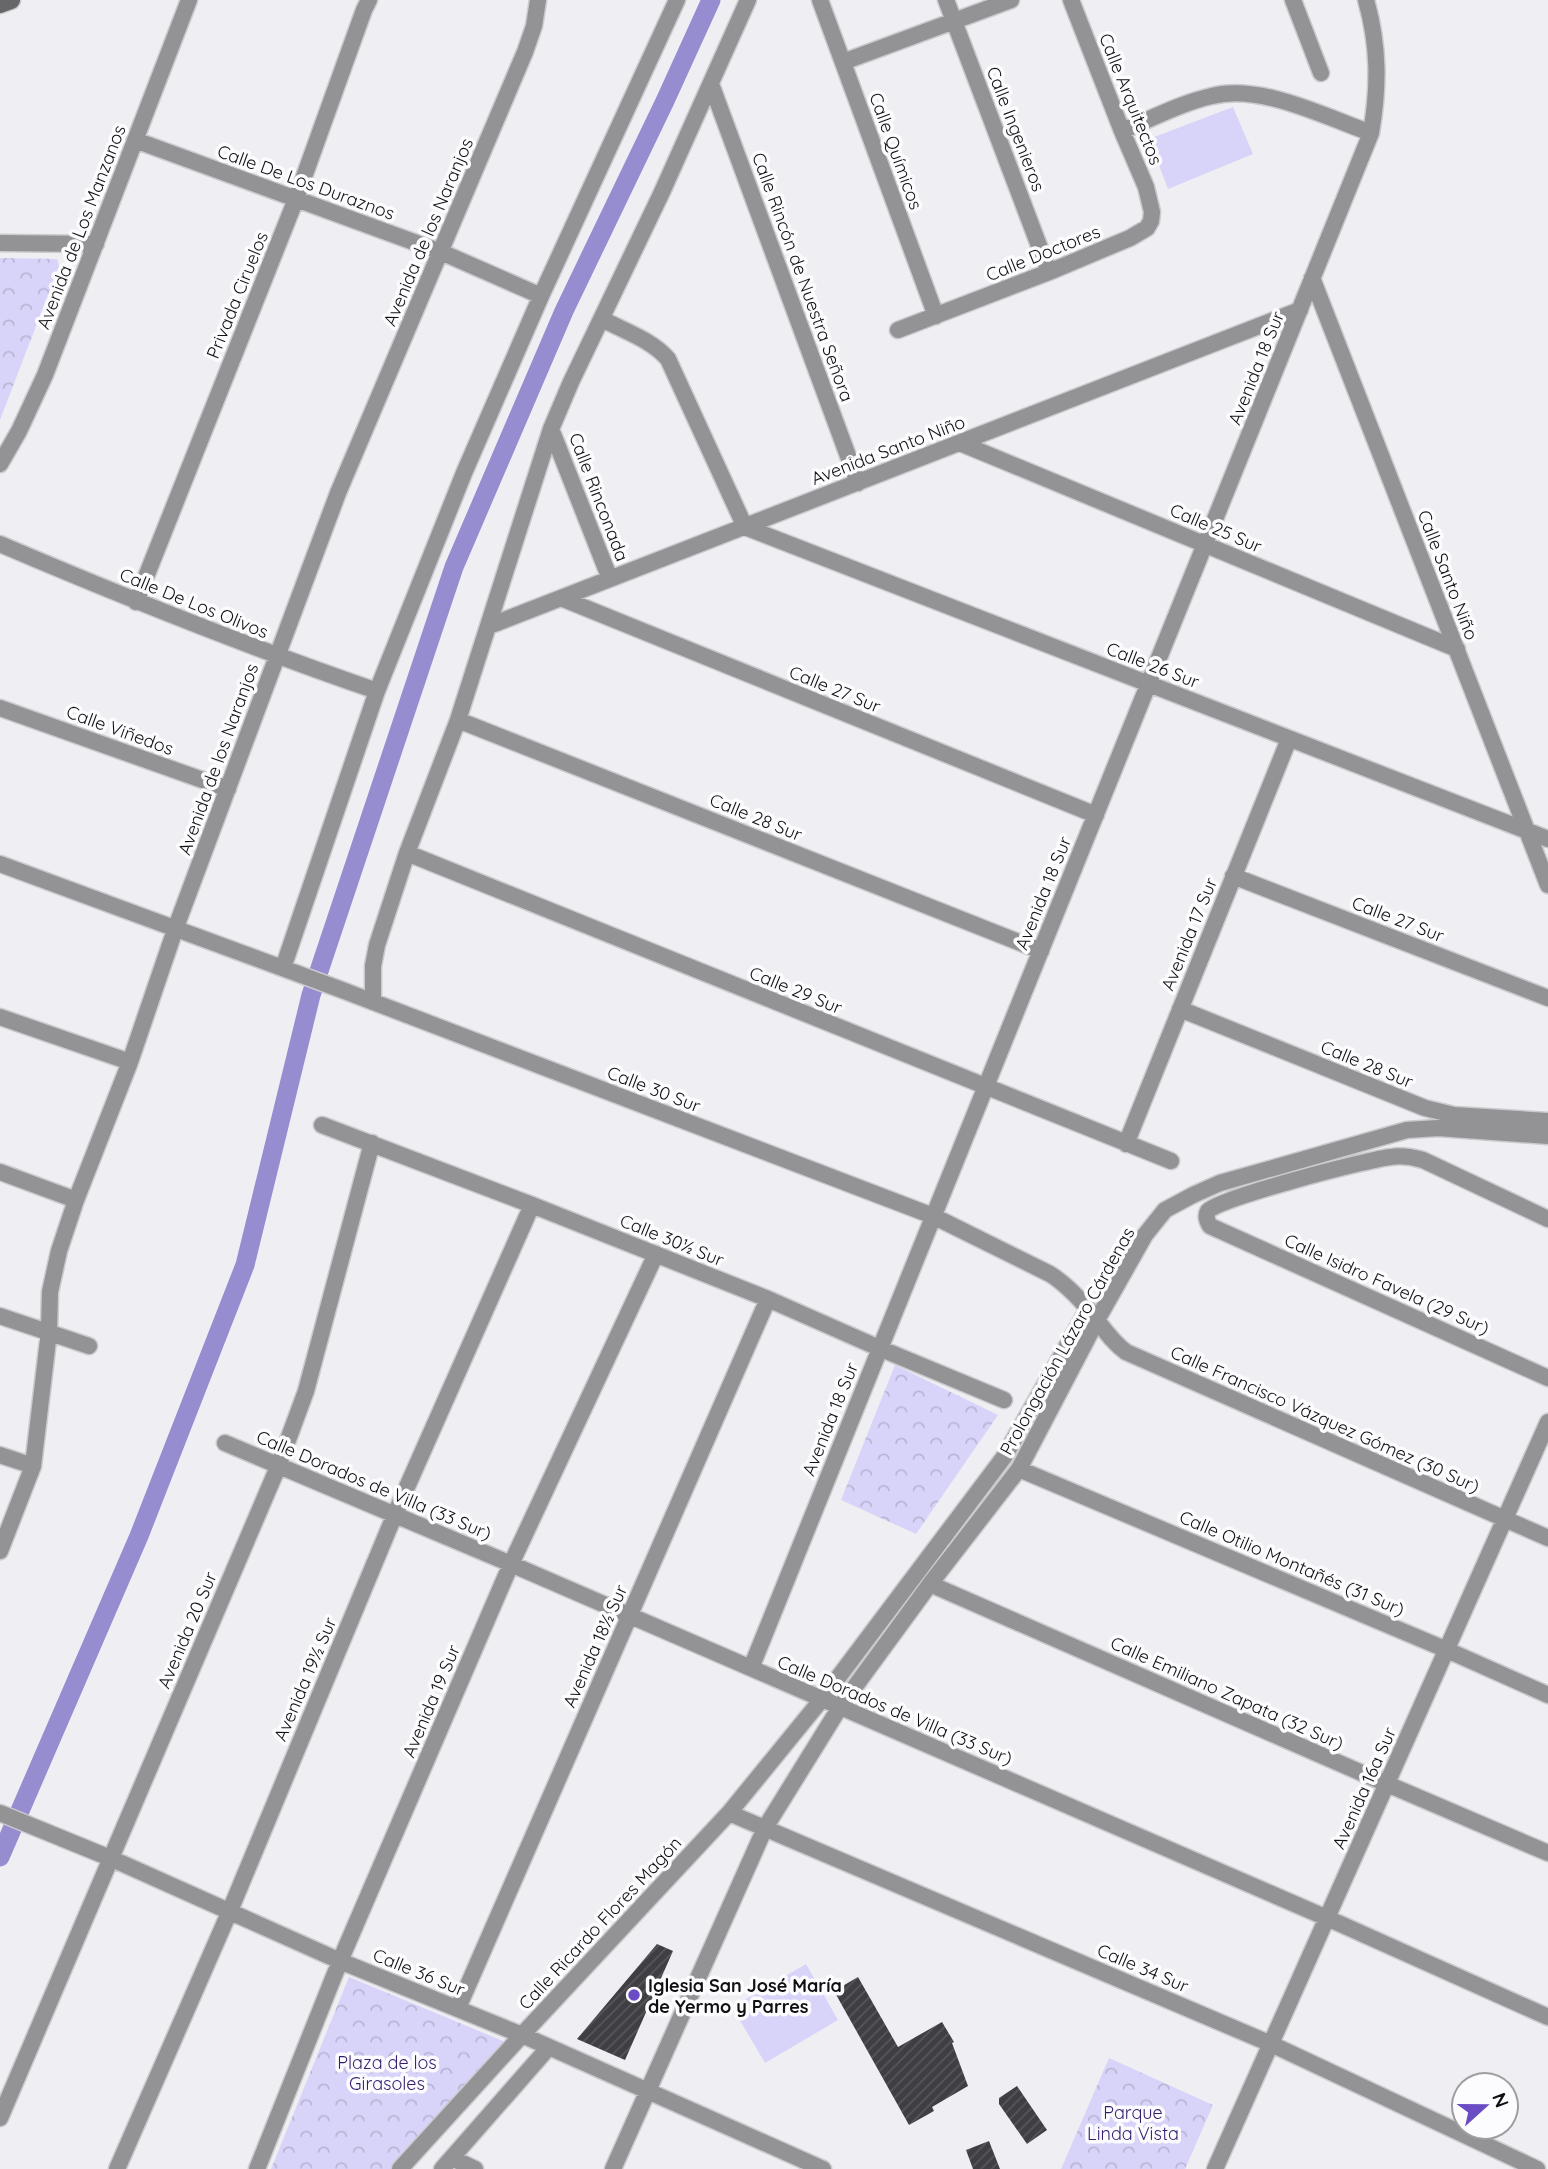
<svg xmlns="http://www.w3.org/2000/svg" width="1548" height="2169" viewBox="0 0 1548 2169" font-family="Quicksand,sans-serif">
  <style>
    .grass { fill: #d8d4f9 }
    .park { fill: url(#park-crowns) }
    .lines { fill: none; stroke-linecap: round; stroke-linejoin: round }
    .canal { stroke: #968cd0; stroke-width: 19 }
    .building { fill: url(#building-hatch) }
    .minor-casing { stroke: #cbcacf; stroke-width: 19 }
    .secondary-casing { stroke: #cbcacf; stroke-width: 21 }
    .minor { stroke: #939395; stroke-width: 16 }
    .secondary { stroke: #67676a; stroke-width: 18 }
    .poi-dot { fill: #6a4cc5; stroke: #fcfcff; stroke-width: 2.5 }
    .labels { text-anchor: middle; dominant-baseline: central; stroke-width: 7; stroke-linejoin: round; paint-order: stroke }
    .street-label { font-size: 18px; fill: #101012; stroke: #fcfcff }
    .poi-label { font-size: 18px; font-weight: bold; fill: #101012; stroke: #fcfcff; text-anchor: start }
    .park-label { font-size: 18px; fill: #341d6c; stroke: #fcfcff }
  </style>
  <defs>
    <pattern id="park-crowns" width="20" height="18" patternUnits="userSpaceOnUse" patternTransform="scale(1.75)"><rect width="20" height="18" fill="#d8d4f9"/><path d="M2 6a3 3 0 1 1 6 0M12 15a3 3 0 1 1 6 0" fill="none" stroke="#b8b5d4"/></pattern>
    <pattern id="building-hatch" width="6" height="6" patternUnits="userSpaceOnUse" patternTransform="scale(1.75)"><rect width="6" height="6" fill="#3f3e42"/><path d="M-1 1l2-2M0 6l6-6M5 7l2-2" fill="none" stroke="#57565a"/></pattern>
  </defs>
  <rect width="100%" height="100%" fill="#efeef3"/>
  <path class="grass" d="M1233 107 1253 154 1168 189 1149 139Z
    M806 1964 838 2020 765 2063 732 2007Z"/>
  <path class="park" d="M0 258 57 259 59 266 0 420Z
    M895 1365 998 1415 916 1534 841 1500Z
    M349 1977 508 2043 394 2169H271Z
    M1109 2058 1213 2105 1185 2169H1061Z"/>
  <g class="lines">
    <path class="canal" d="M0 1857 139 1536 245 1265 311 995 454 567 564 311 665 101 711 0"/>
  </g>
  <path class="building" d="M657 1944 673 1951 625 2060 577 2039Z
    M858 1977 898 2047 942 2022 954 2042 952 2043 968 2086 932 2107 934 2111 909 2125 834 1991Z
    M1017 2086 1047 2130 1027 2144 999 2104V2098Z
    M989 2141 1000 2169H973L966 2150Z"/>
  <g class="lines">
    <defs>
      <path id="minor" d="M820 0 936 316
        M946 0 1049 272
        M1293 0 1321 73
        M843 62 1011 0
        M711 84 858 483
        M1122 131C1151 119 1181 103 1212 96 1259 83 1326 117 1371 133
        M135 140 441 252 541 296
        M0 243 96 244
        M1312 278 1548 885
        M602 319C624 331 652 340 668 359L745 527 1548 839
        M898 330 1049 272 1130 238 1147 228 1151 221 1152 212 1146 187 1122 131 1071 0
        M551 429 610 579
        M960 443 1457 649
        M0 464 19 431 45 375 189 0
        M0 544C124 597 249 647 377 691
        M561 598 1096 815
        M136 602 296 199 364 10 369 0
        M489 626 1300 310
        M0 708 228 789
        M458 720 1041 951
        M407 853 1171 1161
        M0 864 342 990 933 1216 1050 1274C1066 1284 1078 1297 1090 1311 1102 1326 1111 1341 1126 1352L1548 1538
        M1233 876 1548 998
        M283 968 377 691 464 473 541 296 677 0
        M373 1002V966L377 945 407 853 458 720 551 429 571 382 662 192 748 0
        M1180 1009 1425 1108 1454 1115 1548 1121
        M0 1017 130 1062
        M322 1125 532 1205 768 1299 879 1348 1004 1400
        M1126 1144 1289 739
        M0 1172 76 1200
        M1548 1219 1423 1160C1412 1157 1402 1155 1391 1157 1369 1159 1216 1199 1208 1211 1205 1216 1207 1221 1210 1226L1548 1378
        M0 1316 89 1346
        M225 1443 511 1564 1327 1918 1548 2017
        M0 1455 33 1466
        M1019 1469 1447 1650 1548 1695
        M0 1551 33 1466 49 1332 50 1292 59 1251 76 1200 130 1062 176 927 338 493 525 52 534 26 538 0
        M930 1584 1387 1784 1548 1853
        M751 1668 1371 133C1379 87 1379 46 1366 0
        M0 1813 110 1858 340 1961 522 2035 823 2169
        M729 1813 1271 2044 1537 2169
        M458 2008 768 1299
        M0 2118 278 1467 306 1391 372 1143
        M452 2158 475 2169
        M117 2169 229 1913 395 1514 532 1205
        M257 2169 340 1961 511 1564 656 1254
        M400 2169 522 2035 729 1813 822 1699 1004 1457 1088 1309
        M442 2169 549 2047
        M613 2169 765 1828 840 1707 930 1584 1019 1469 1097 1320 1145 1235 1165 1210 1193 1195 1220 1183 1407 1130 1438 1128 1548 1136
        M1215 2169 1548 1422"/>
      <path id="secondary" d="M0 4 11 0"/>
    </defs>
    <use href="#minor" class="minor-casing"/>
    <use href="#secondary" class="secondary-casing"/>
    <use href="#minor" class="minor"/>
    <use href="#secondary" class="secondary"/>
  </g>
  <circle class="poi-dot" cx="634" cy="1995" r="7"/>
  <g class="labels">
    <g class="street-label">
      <text transform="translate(1131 99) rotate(68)">Calle Arquitectos</text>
      <text transform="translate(1016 129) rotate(69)">Calle Ingenieros</text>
      <text transform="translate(896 151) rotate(70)">Calle Químicos</text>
      <text transform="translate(306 182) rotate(20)">Calle De Los Duraznos</text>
      <text transform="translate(81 227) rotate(-69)">Avenida de Los Manzanos</text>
      <text transform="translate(428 232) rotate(-67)">Avenida de los Naranjos</text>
      <text transform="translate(1043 253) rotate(-22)">Calle Doctores</text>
      <text transform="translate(803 277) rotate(70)">Calle Rincón de Nuestra Señora</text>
      <text transform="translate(237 295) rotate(-68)">Privada Ciruelos</text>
      <text transform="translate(1256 368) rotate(-68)">Avenida 18 Sur</text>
      <text transform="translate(888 450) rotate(-21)">Avenida Santo Niño</text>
      <text transform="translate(599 497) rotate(69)">Calle Rinconada</text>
      <text transform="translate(1216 528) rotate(23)">Calle 25 Sur</text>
      <text transform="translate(1448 575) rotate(69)">Calle Santo Niño</text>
      <text transform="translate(194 603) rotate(22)">Calle De Los Olivos</text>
      <text transform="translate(1153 665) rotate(21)">Calle 26 Sur</text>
      <text transform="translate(835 689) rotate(22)">Calle 27 Sur</text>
      <text transform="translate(120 730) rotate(20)">Calle Viñedos</text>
      <text transform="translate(218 759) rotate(-70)">Avenida de los Naranjos</text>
      <text transform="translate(756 817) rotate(22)">Calle 28 Sur</text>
      <text transform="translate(1043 893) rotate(-68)">Avenida 18 Sur</text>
      <text transform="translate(1398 919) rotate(21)">Calle 27 Sur</text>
      <text transform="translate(1189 934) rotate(-68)">Avenida 17 Sur</text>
      <text transform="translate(796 990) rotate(22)">Calle 29 Sur</text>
      <text transform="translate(1367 1064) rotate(22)">Calle 28 Sur</text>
      <text transform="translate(654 1089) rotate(21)">Calle 30 Sur</text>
      <text transform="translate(672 1240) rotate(22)">Calle 30½ Sur</text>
      <text transform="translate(1387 1284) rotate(24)">Calle Isidro Favela (29 Sur)</text>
      <text transform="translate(1067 1341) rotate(-61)">Prolongación Lázaro Cárdenas</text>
      <text transform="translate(830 1419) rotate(-68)">Avenida 18 Sur</text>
      <text transform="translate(1325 1419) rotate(24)">Calle Francisco Vázquez Gómez (30 Sur)</text>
      <text transform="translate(374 1485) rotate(23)">Calle Dorados de Villa (33 Sur)</text>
      <text transform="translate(1292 1563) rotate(23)">Calle Otilio Montañés (31 Sur)</text>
      <text transform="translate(187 1630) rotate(-67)">Avenida 20 Sur</text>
      <text transform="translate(595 1646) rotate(-66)">Avenida 18½ Sur</text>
      <text transform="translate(305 1679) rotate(-67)">Avenida 19½ Sur</text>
      <text transform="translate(1227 1693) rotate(24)">Calle Emiliano Zapata (32 Sur)</text>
      <text transform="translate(431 1701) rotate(-67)">Avenida 19 Sur</text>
      <text transform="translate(895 1710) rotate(23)">Calle Dorados de Villa (33 Sur)</text>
      <text transform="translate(1364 1788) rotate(-66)">Avenida 16a Sur</text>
      <text transform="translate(600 1923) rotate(-47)">Calle Ricardo Flores Magón</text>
      <text transform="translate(1143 1968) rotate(23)">Calle 34 Sur</text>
      <text transform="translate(419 1972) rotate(22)">Calle 36 Sur</text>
    </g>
    <g class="poi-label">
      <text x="648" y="1985">Iglesia San José María<tspan x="648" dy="21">de Yermo y Parres</tspan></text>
    </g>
    <g class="park-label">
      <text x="387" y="2062">Plaza de los<tspan x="387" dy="21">Girasoles</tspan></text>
      <text x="1133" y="2112">Parque<tspan x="1133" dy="21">Linda Vista</tspan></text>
    </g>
  </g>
  <g transform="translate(1485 2106) rotate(69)"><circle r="33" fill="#fcfcff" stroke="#9e9ea0" stroke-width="2"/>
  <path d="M0-5L12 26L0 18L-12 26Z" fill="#6a4cc5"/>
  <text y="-10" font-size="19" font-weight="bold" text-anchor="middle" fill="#101012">N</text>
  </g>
</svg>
